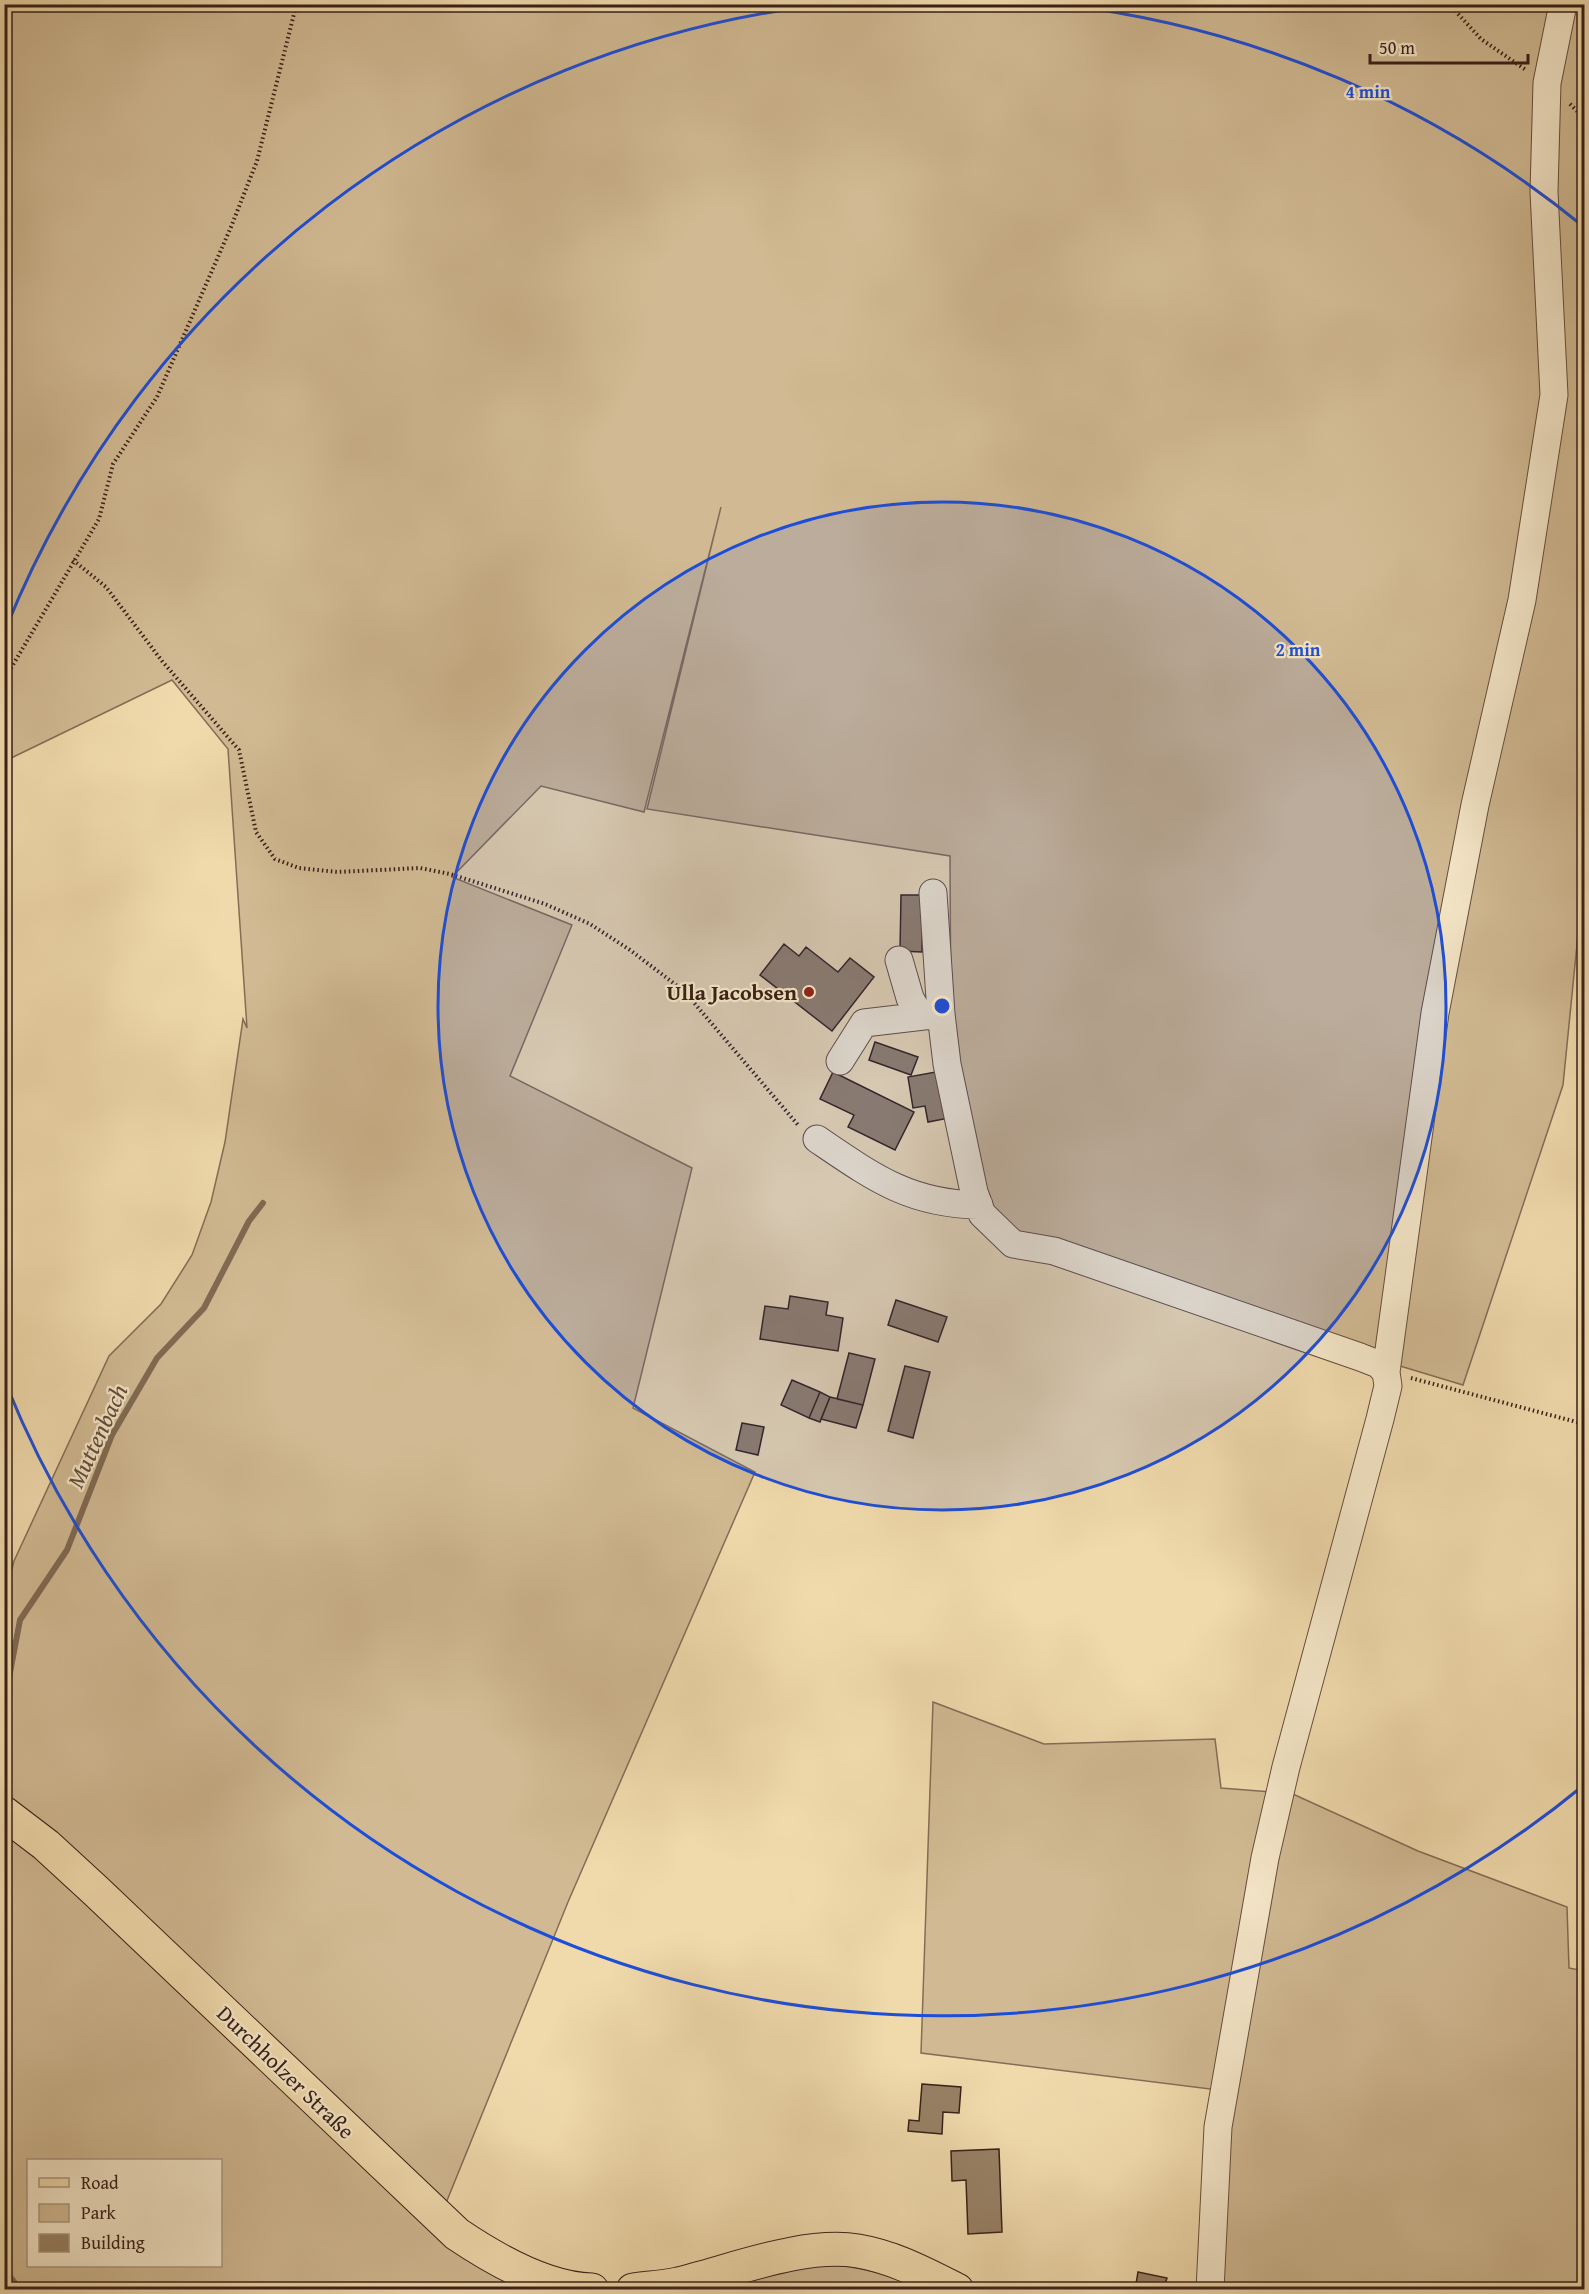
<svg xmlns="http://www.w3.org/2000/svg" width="1589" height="2294" viewBox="0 0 1589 2294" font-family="'Gentium Book Plus',serif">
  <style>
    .green { fill: #d1ba93; stroke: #846d56; stroke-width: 1.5; fill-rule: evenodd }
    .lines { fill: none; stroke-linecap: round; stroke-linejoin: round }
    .stream { stroke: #806a53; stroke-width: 6 }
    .building { fill: #978165; stroke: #372018; stroke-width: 1.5 }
    .minor-casing { stroke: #654e3d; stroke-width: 29 }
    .major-casing { stroke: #372018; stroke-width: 35 }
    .path { stroke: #372018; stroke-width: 4; stroke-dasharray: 1.5 3; stroke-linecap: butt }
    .minor { stroke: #f5e7c9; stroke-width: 27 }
    .major { stroke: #f0daac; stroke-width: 33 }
    .ring { fill: none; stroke: #1d4ed8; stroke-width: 3 }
    .poi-dot { fill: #8f2418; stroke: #f5e7c9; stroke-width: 2 }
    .labels { text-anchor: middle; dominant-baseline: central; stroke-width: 4.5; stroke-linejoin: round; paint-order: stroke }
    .poi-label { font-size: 22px; font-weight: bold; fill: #372018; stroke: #f5e7c9; text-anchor: end }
    .street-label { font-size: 22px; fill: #372018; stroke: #f5e7c9 }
    .water-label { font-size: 24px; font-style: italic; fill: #624b3a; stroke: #f5e7c9 }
    .centre { fill: #1d4ed8; stroke: #f5e7c9; stroke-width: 3 }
    .ring-label { font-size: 18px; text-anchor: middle; font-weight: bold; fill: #1d4ed8; stroke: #f5e7c9; stroke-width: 4.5; stroke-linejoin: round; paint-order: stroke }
  </style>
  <rect width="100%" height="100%" fill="#f0daac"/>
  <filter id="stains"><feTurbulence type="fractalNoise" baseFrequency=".00333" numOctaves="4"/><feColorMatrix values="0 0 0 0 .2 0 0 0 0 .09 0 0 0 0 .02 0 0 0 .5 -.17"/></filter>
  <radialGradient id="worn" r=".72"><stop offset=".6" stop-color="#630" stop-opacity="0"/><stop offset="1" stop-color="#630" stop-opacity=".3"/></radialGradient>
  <path class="green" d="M5 5H1584V874L1563 1085 1463 1385 1390 1363 1549 381 1384 1361 1009 1230 991 1210 951 1053 950 856 647 809 721 507 644 812 541 786 452 877 572 925 510 1076 692 1168 633 1408 755 1472 568 1902 444 2208 5 1801V1660L9 1632 7 1588 14 1561 109 1356 161 1304 192 1255 211 1202 225 1142 243 1019 247 1028 228 749 172 680 5 761Z
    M933 1702 1044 1744 1215 1739 1221 1788 1272 1792 1218 2090 921 2053Z
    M1284 1790 1418 1851 1567 1907 1569 1968 1584 1971V2289L1213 2290 1220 2186Z
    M4 1829 532 2289H5ZM28 2160H220V2266H28Z
    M819 2263C859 2266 893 2275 930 2290H713Z"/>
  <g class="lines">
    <path class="stream" d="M4 1704 20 1620 67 1550 112 1435 157 1358 204 1308 249 1221 263 1203
      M4 2269 15 2283V2290"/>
  </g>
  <path class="building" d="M901 895H923L922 952 900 951Z
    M784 944 799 956 806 947 838 972 850 958 874 977 832 1031 760 975Z
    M875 1042 918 1057 911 1075 869 1060Z
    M941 1071 949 1118 928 1122 925 1106 913 1108 908 1077Z
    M833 1072 914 1112 895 1150 848 1127 854 1115 820 1099Z
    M790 1296 828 1302 826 1315 843 1318 838 1351 760 1339 765 1306 788 1309Z
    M896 1300 947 1317 938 1342 888 1325Z
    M849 1353 875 1359 863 1405 837 1399Z
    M905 1366 930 1372 913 1438 888 1431Z
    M792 1380 820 1392 809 1418 781 1405Z
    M820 1392 830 1397 820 1422 809 1418Z
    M830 1397 863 1405 856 1428 821 1419Z
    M742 1423 764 1427 758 1455 736 1450Z
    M922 2084 961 2087 959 2113 943 2112 942 2134 908 2131 909 2120 919 2121Z
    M999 2149 1002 2232 968 2234 966 2180 952 2181 951 2151Z
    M1138 2272 1167 2278 1165 2284 1171 2285 1170 2290H1135Z"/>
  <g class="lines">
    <defs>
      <path id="minor" d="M933 893 941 1014
        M899 960 910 998 920 1016
        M840 1061 864 1023 941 1014 947 1064 974 1192 982 1214 1013 1244 1054 1251 1360 1357 1378 1364 1386 1372 1388 1386 1380 1419 1286 1767 1265 1858 1218 2127 1210 2290
        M817 1139C873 1177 909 1204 979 1205
        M1386 1372 1435 1013 1475 805 1522 600 1554 395 1544 192 1547 83 1563 4"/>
      <path id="major" d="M4 1813 46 1845 96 1891 457 2234C494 2259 546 2289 592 2290
        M633 2290C648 2288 664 2287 678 2284 732 2271 804 2242 858 2251 894 2257 925 2274 957 2290"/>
    </defs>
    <use href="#minor" class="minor-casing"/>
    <use href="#major" class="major-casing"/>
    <path class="path" d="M1449 4 1481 39 1526 70
      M1570 104 1584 118
      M73 560 106 587 162 661 239 750 256 832 275 859 299 868 337 872 420 868 450 874 545 904 590 924 630 950 684 991 798 1125
      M4 680 99 519 113 464 157 397 231 227 257 161 295 10
      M1411 1378 1584 1424"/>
    <use href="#minor" class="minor"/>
    <use href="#major" class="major"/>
  </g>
  <circle cx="942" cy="1006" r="504" fill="#1d4ed8" fill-opacity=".12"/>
  <g class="ring">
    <circle cx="942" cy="1006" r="504"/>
    <path d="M1584 1785A1009 1009 0 0 1 6 1384M6 628A1009 1009 0 0 1 819 5M1065 5A1009 1009 0 0 1 1584 227"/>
  </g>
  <circle class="poi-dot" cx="809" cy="992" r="6"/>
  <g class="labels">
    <g class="poi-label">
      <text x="797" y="992">Ulla Jacobsen</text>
    </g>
    <g class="street-label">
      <text transform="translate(286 2072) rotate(44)">Durchholzer Straße</text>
    </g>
    <g class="water-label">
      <text transform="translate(97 1436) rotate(-65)">Muttenbach</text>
    </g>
  </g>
  <circle cx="942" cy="1006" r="9" class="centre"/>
  <g class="ring-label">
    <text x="1368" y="98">4 min</text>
    <text x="1298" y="656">2 min</text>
  </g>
  <rect width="1589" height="2294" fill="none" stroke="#f0daac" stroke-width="24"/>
  <rect x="6" y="6" width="1577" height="2282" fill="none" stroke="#372018" stroke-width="3"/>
  <rect x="12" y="12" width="1565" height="2270" fill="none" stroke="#372018" stroke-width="1.5"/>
  <rect x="27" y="2159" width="195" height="108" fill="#f5e7c9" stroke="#a99782" stroke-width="1.5"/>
  <rect x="39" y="2178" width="30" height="9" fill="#f0daac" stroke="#a99782" stroke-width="1.5"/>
  <text x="81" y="2189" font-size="18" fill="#372018">Road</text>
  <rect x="39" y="2204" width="30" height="18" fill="#d1ba93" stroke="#a99782" stroke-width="1.5"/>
  <text x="81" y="2219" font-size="18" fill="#372018">Park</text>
  <rect x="39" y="2234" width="30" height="18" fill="#978165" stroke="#a99782" stroke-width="1.5"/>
  <text x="81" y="2249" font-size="18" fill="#372018">Building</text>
  <path d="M1370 54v9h158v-9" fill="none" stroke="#372018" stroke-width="3"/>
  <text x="1379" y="54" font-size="18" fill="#372018" stroke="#f5e7c9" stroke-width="4.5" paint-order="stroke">50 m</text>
  <rect width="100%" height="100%" filter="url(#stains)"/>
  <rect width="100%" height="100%" fill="url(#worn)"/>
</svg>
